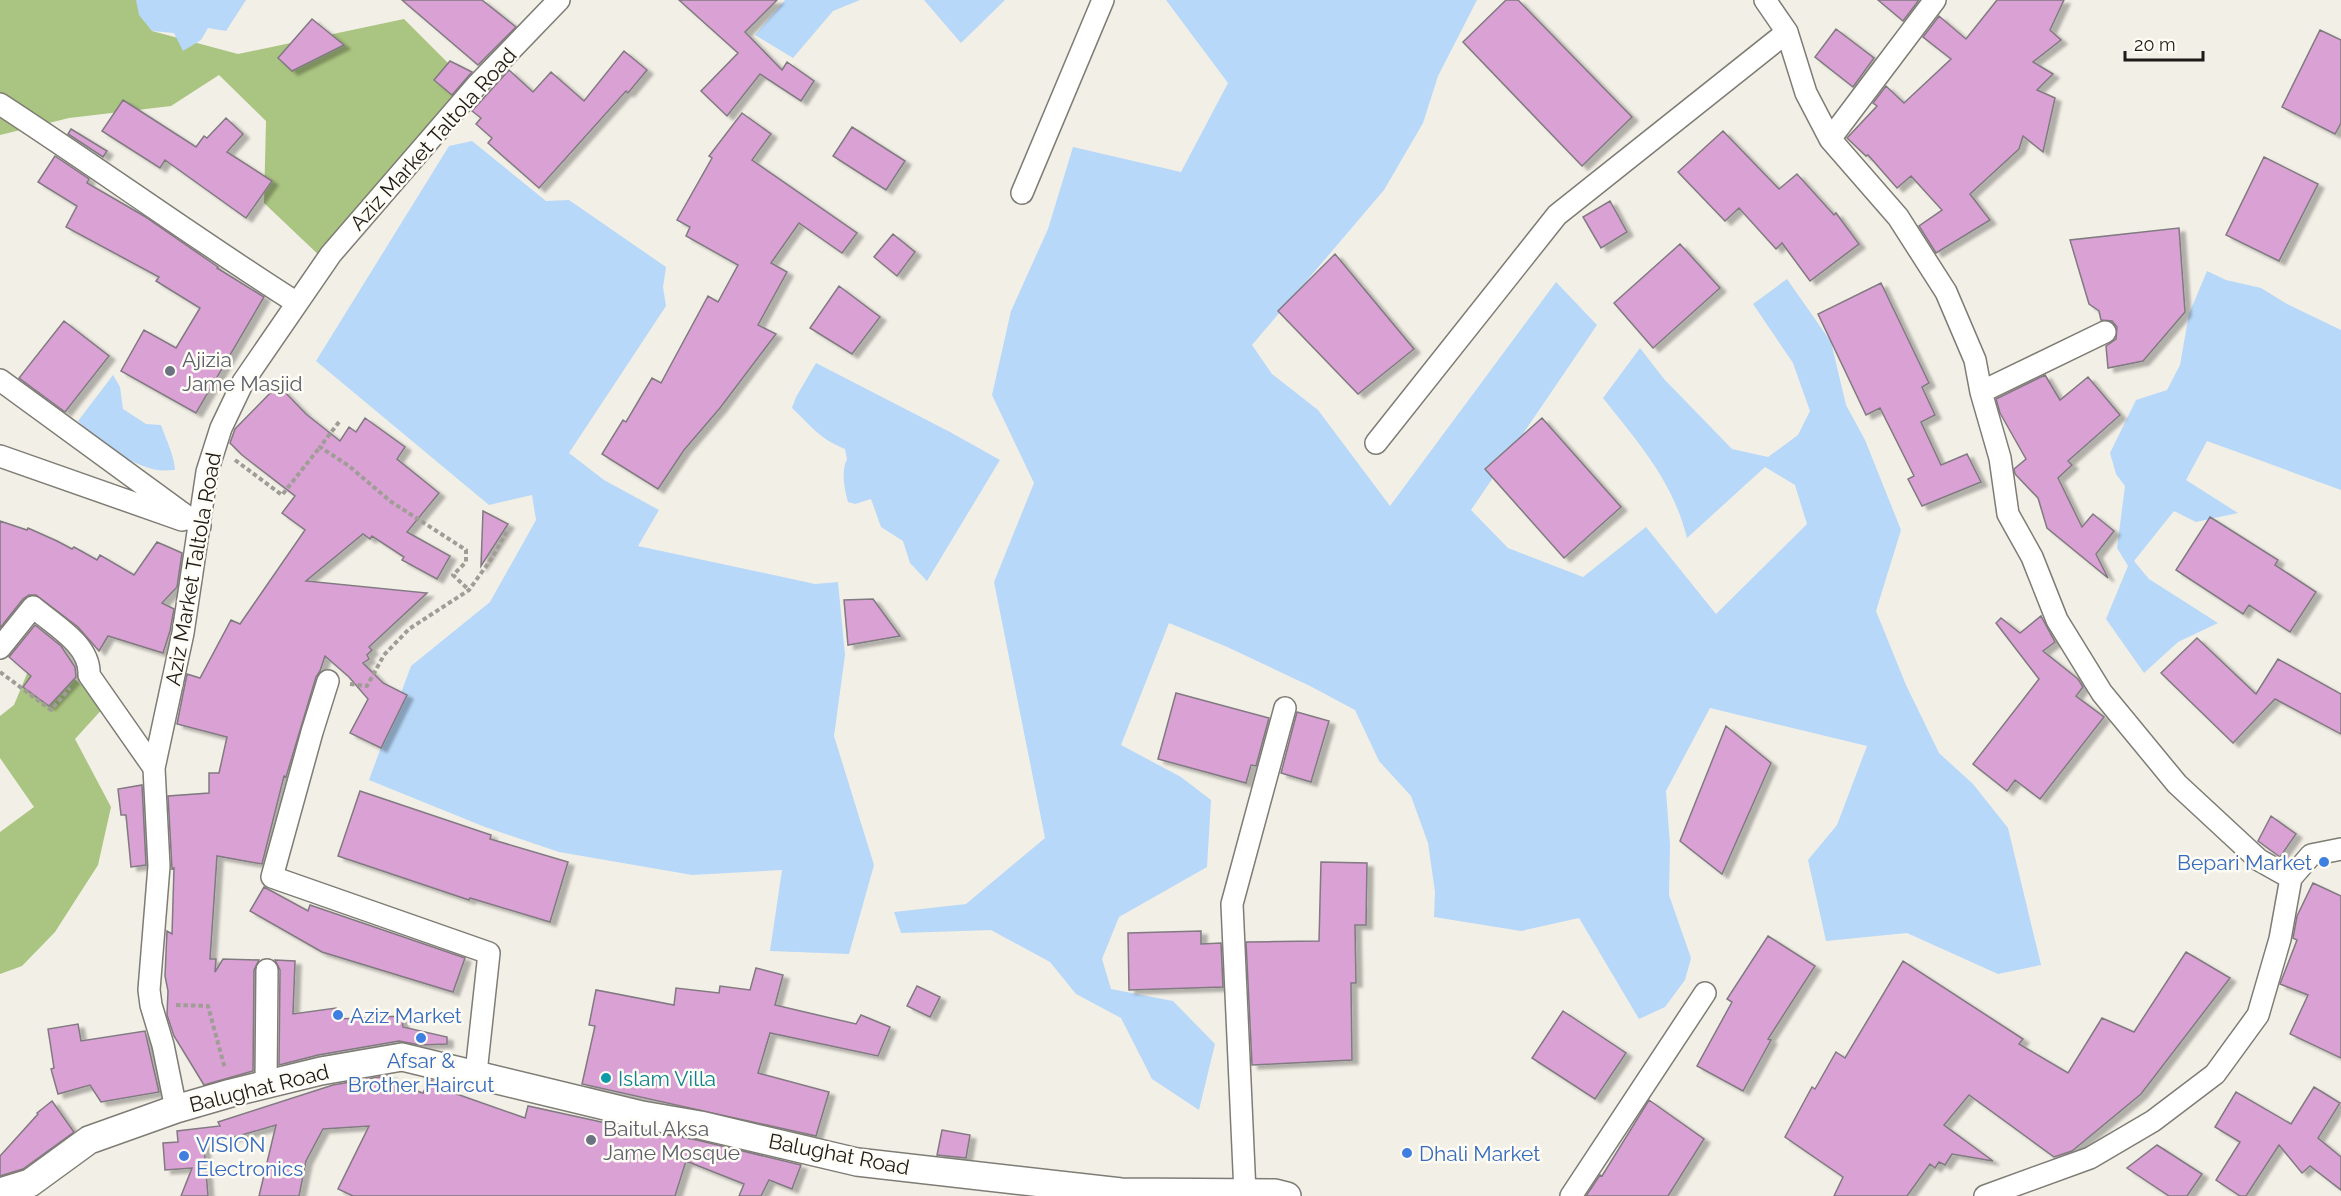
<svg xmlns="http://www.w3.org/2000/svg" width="2341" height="1196" viewBox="0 0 2341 1196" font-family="Raleway,sans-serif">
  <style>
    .forest { fill: #aac481 }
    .water { fill: #b7d8f9 }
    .building { fill: #d9a1d4; stroke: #817a81; stroke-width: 1.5; filter: url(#shadow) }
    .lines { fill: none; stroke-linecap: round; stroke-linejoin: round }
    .minor-casing { stroke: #7e7c74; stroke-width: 24 }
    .tertiary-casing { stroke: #7e7c74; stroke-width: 30 }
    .path { stroke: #a09d97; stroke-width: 4; stroke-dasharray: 4.5 3; stroke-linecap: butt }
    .minor { stroke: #fff; stroke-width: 21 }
    .tertiary { stroke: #fff; stroke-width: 27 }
    .worship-dot { fill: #6b7280; stroke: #fffcf5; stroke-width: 2 }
    .shop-dot { fill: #3f7fe0; stroke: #fffcf5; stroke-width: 2 }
    .culture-dot { fill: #0f9aa8; stroke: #fffcf5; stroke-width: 2 }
    .labels { text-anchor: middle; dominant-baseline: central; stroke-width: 5; stroke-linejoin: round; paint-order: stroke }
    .street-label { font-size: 21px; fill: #1c1b18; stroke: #fffcf5 }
    .worship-label { font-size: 21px; fill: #5b616d; stroke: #fffcf5; text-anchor: start }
    .shop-label { font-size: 21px; fill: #366cbe; stroke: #fffcf5; text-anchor: start }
    .culture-label { font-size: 21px; fill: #0d838f; stroke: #fffcf5; text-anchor: start }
  </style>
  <defs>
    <filter id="shadow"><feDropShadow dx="6" dy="4" stdDeviation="1.5" flood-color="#0004"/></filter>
  </defs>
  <rect width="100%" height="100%" fill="#f2efe6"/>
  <path class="forest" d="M0 0H141L152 31 238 54 404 19 472 87 323 259 264 203 266 121 219 75 171 106 69 118 0 135Z
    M36 652 50 659 106 705 75 739 111 807 98 865 55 932 22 966 0 974V832L34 807 0 758V716L14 705Z"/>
  <path class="water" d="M136 0H246L226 31 208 28 201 40 183 51 174 33 152 31 139 15Z
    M785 0H860L833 11 793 58 755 35Z
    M924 0H1005L961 43Z
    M1166 0H1477L1438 76 1423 123 1384 190 1252 345 1272 374 1318 410 1390 506 1556 282 1597 325 1471 510 1508 548 1583 577 1646 527 1716 614 1807 524 1795 485 1765 467 1687 538C1672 479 1639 444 1603 398L1640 348 1664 379 1732 449 1768 457 1798 435 1810 411 1793 363 1753 304 1787 279 1831 342 1846 405 1865 440 1901 530 1876 611 1906 685 1939 753 1973 784 2008 828 2041 965 1998 974 1907 933 1826 941 1808 860 1837 825 1867 746 1710 708 1666 791 1670 845 1669 895 1691 958 1685 980 1665 1007 1639 1019 1579 918 1521 931 1434 917 1435 892 1428 843 1411 796 1379 761 1355 710 1310 686 1225 646 1169 623 1121 745 1181 777 1211 800 1207 867 1119 917 1102 959 1111 989 1173 1001 1215 1044 1199 1110 1152 1079 1121 1018 1076 994 1050 962 991 930 901 933 894 912 966 904 1045 838 994 582 1034 483 992 395 1011 311 1048 229 1073 147 1181 172 1228 83Z
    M472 141 546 201 569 200 666 267 663 287 666 306 569 453 604 480 659 510 638 546 815 584 838 582 845 655 834 736 874 865 849 954 770 951 782 870 692 875 559 852 485 827 369 780 411 666 490 602 536 520 532 495 489 505 316 361 449 146Z
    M2207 271 2226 280 2261 288 2287 304 2341 330V490L2207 441 2186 480 2238 513 2196 522 2174 511 2134 561 2149 579 2218 623 2178 642 2144 673 2106 619 2128 566 2117 548 2125 486 2116 474 2110 453 2136 400 2167 390 2180 365 2189 314Z
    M816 363 950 432 1000 460 927 581 910 563 903 541 881 527 871 499 855 504 848 502C844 488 841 472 847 459L845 449C820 439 811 426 792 408L796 397Z
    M113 375 120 387 123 409 146 424 161 425C166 440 174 454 175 470 170 470 163 471 157 470 128 464 98 442 78 421Z"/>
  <path class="building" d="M402 0H482L516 27 478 65Z
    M679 0H777L745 32 782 70 787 62 814 81 801 101 760 74 727 116 701 91 738 53Z
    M1506 0H1518L1632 117 1582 166 1463 42Z
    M1878 0H1919L1903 21Z
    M1997 0H2064L2050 30 2061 40 2033 62 2053 74 2037 90 2055 98 2043 152 2023 136 2019 149 1970 194 1990 220 1936 253 1919 226 1942 210 1911 176 1897 188 1868 155 1866 156 1847 138 1877 106 1873 103 1886 86 1904 103 1951 59 1923 37 1939 16 1966 39Z
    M312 19 344 45 292 71 278 58Z
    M1836 29 1874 58 1853 87 1815 57Z
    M2320 30 2341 40V123L2335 134 2282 107Z
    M624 51 647 70 628 93 626 91 539 188 488 143 492 138 476 124 481 118 472 111 509 70 533 92 551 72 584 101Z
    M450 61 472 72 452 95 434 80Z
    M123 100 196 147 204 136 207 138 226 118 243 134 227 152 272 181 246 218 165 160 160 168 102 131Z
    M742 113 771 134 752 160 857 233 842 253 799 223 771 263 787 272 758 325 776 334 720 408 684 450 658 489 602 454 623 420 626 422 652 378 661 383 708 296 718 302 738 265 686 236 690 227 677 220 712 158 709 156Z
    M852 127 905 161 886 190 833 156Z
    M71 129 107 151 103 157 68 134Z
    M1723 131 1779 189 1797 174 1834 215 1836 213 1859 244 1810 281 1782 243 1776 249 1739 208 1725 221 1678 172Z
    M55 156 89 179 87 183 144 216 218 267 217 268 264 297 196 413 121 371 144 330 176 348 200 308 156 281 159 277 66 227 77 206 38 182Z
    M2264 157 2318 184 2279 261 2226 235Z
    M1610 201 1627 232 1601 248 1583 217Z
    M2179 228 2185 312 2143 361 2108 368 2106 346 2116 339 2117 327 2112 321 2101 320 2099 311 2089 304 2070 240Z
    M893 234 915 252 897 276 874 257Z
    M1680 244 1720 288 1653 348 1614 303Z
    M1335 254 1414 349 1358 394 1278 311Z
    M1881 283 1929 383 1922 387 1935 415 1921 422 1941 465 1967 454 1981 482 1922 506 1908 479 1914 476 1880 408 1866 415 1818 314Z
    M839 286 880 317 852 354 810 328Z
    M64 321 109 356 65 412 19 378Z
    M2045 375 2060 400 2088 377 2120 415 2068 461 2072 465 2058 478 2082 527 2093 514 2114 531 2096 554 2108 578 2047 528 2038 498 2015 474 2014 469 2026 459 2000 413 1996 399Z
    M278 385 306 414 340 441 349 427 356 432 365 418 405 447 397 459 439 493 407 532 450 556 437 579 402 560 404 557 372 536 370 539 363 534 306 581 427 593 369 647 372 650 367 655 369 659 363 663 383 683 407 695 381 748 350 733 368 699 349 677 325 656 320 671 316 677 286 777 284 776 262 864 217 856 210 959H216L215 972 223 959 259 960 254 970 253 1071 204 1085 174 1036 167 1015 168 991 165 976 167 931 172 934 174 868 172 869 168 796 209 793V773H219L227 737 177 724 187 674 200 678 231 620 240 624 305 530 282 513 295 496 242 455 230 443 235 429Z
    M1542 418 1621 507 1564 558 1485 469Z
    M483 511 508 524 481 566Z
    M2210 517 2278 560 2275 565 2316 592 2290 632 2249 605 2243 614 2176 570Z
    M0 521 27 530 28 528 57 541 72 549 74 547 97 560 100 555 134 575 157 542 182 553 177 587 162 603 174 609 170 631 163 653 108 636 99 651 78 627 36 595H29L23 599 0 628Z
    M873 599 900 636 848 645 844 600Z
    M2041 616 2055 642 2043 651 2078 679 2083 687 2076 696 2104 717 2040 799 2015 780 2007 791 1973 764 2039 679 1996 623 2001 618 2020 633Z
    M35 625 61 646 75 667 76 677 49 706 23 687 31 676 9 657Z
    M2197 638 2256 694 2278 659 2341 694V734L2275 699 2233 743 2161 673Z
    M1176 693 1269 718 1256 766 1251 765 1246 783 1158 759Z
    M1297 712 1329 721 1311 782 1281 773Z
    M1726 726 1771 763 1722 874 1680 841Z
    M142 785 146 865 131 867 126 815H121L118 789Z
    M360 791 491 835 490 839 568 862 550 922 470 898 469 900 338 856Z
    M2271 816 2296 834 2280 857 2258 841Z
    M1321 862 1367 863 1366 925H1355L1356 983H1351L1352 1060 1252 1065 1246 942 1319 941Z
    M2313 883 2341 896V1058L2290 1034 2308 995 2280 984 2297 940 2293 938 2297 916Z
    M264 887 308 911 310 905 465 958 453 992 322 952 250 911Z
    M1201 931V944L1221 943 1223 987 1129 990 1128 933Z
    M1768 936 1815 966 1768 1039 1771 1040 1743 1091 1697 1066 1732 1002 1727 999Z
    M2186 952 2230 978 2141 1094 2072 1151 2054 1157 1969 1095 1944 1125 1993 1161 1952 1154 1945 1165 1939 1162 1935 1168 1930 1164 1907 1196H1834L1843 1177 1785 1137 1812 1087 1815 1089 1836 1052 1845 1058 1903 961 2023 1039 2019 1044 2068 1073 2102 1018 2134 1032Z
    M275 960 295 961 293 1014 336 1008 338 1019 402 1016 403 1027 447 1037V1044L420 1045 399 1041 318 1055 279 1065 280 970Z
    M756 968 783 975 775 1005 856 1024 861 1015 890 1027 878 1056 770 1033 758 1073 829 1092 816 1136 582 1084 595 1026 589 1025 596 990 674 1005 676 988 719 993 720 986 750 990Z
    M917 986 940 997 930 1017 907 1006Z
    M1563 1011 1626 1053 1595 1099 1532 1058Z
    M78 1024 81 1041 145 1031 159 1092 101 1102 90 1085 58 1094 51 1069 54 1068 48 1029Z
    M390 1075 389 1082 423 1093 429 1080 454 1086 451 1092 525 1118 528 1106 638 1130 697 1140 801 1165 792 1189 769 1180 761 1196H739L744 1184 686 1161 675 1196H353L338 1189 369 1126 323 1129 306 1161 299 1196H259L276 1125 204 1146 208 1196H181L192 1168 165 1170 163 1143 178 1142 177 1131 220 1126 218 1122 333 1085Z
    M2314 1087 2340 1103 2318 1138 2341 1157V1190L2310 1166 2302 1173 2279 1145 2246 1196H2240L2216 1180 2240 1142 2215 1127 2236 1092 2291 1124Z
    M1649 1100 1704 1139 1668 1196H1586L1600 1175 1602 1176Z
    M52 1101 74 1132 23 1169 0 1176V1156L38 1114 37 1113Z
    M942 1130 970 1135 966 1158 937 1155Z
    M2157 1145 2202 1174 2187 1196H2169L2127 1168Z"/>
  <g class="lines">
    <defs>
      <path id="minor" d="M1765 0 1787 32 1806 93 1830 139 1898 217 1946 292 1975 360 1981 392 2000 458 2008 514 2032 557 2057 620 2102 693 2177 784 2259 860 2291 878 2280 939 2258 1015 2215 1074 2153 1121 2090 1158 1985 1196
        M0 104C100 169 196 239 297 303
        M1830 139 1935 0
        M1022 193 1103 0
        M0 380 200 526
        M1981 392 2105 332
        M1376 443 1557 215 1787 32
        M0 456 182 520
        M0 648 33 607C54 625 91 645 89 675L154 768
        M328 681 312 732 272 877 489 953 476 1073
        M2291 878 2311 855 2341 849
        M266 1084 267 970
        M176 1109 163 1045 151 1005 149 990 159 866 154 768 183 633 207 472 221 428 243 382 331 254 477 85 559 0
        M1245 1193 1232 904 1285 708
        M1571 1196 1705 993"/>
      <path id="tertiary" d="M0 1192 30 1183 89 1140 176 1109 231 1093 321 1071 402 1057 642 1115 700 1125 857 1162 1121 1192 1275 1193 1287 1196"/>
    </defs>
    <use href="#minor" class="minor-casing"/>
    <use href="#tertiary" class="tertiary-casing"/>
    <path class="path" d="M339 422 320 447 349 466 390 501 466 550V562L453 575 469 590
      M235 460 282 495 320 447
      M0 672 51 710 70 688
      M350 684 367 686 384 655 409 629 469 590 492 558 507 531
      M176 1005 208 1006 225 1069"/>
    <use href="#minor" class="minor"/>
    <use href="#tertiary" class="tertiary"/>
  </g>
  <g class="worship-dot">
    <circle cx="170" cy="371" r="6"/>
    <circle cx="591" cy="1140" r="6"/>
  </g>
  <g class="shop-dot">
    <circle cx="2324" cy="862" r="6"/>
    <circle cx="338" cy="1015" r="6"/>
    <circle cx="421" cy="1038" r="6"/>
    <circle cx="1407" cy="1153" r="6"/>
    <circle cx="184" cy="1156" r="6"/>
  </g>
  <circle class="culture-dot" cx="606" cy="1078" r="6"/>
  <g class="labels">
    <g class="street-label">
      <text transform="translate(433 139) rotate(-48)">Aziz Market Taltola Road</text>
      <text transform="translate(193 569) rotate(-80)">Aziz Market Taltola Road</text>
      <text transform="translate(259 1088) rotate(-14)">Balughat Road</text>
      <text transform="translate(839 1154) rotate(11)">Balughat Road</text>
    </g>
    <g class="worship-label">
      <text x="182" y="359">Ajizia<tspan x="182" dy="24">Jame Masjid</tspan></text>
      <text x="603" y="1128">Baitul Aksa<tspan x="603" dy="24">Jame Mosque</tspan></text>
    </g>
    <g class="shop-label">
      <text x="2312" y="862" text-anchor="end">Bepari Market</text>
      <text x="350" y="1015">Aziz Market</text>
      <text x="421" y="1060" text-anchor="middle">Afsar &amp;<tspan x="421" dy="24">Brother Haircut</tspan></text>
      <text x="196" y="1144">VISION<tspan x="196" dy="24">Electronics</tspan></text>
      <text x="1419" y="1153">Dhali Market</text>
    </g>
    <g class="culture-label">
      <text x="618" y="1078">Islam Villa</text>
    </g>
  </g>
  <path d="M2125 51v9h78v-9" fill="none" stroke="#1c1b18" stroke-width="3"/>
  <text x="2134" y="51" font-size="18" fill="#1c1b18" stroke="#fffcf5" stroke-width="4.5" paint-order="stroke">20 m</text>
</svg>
